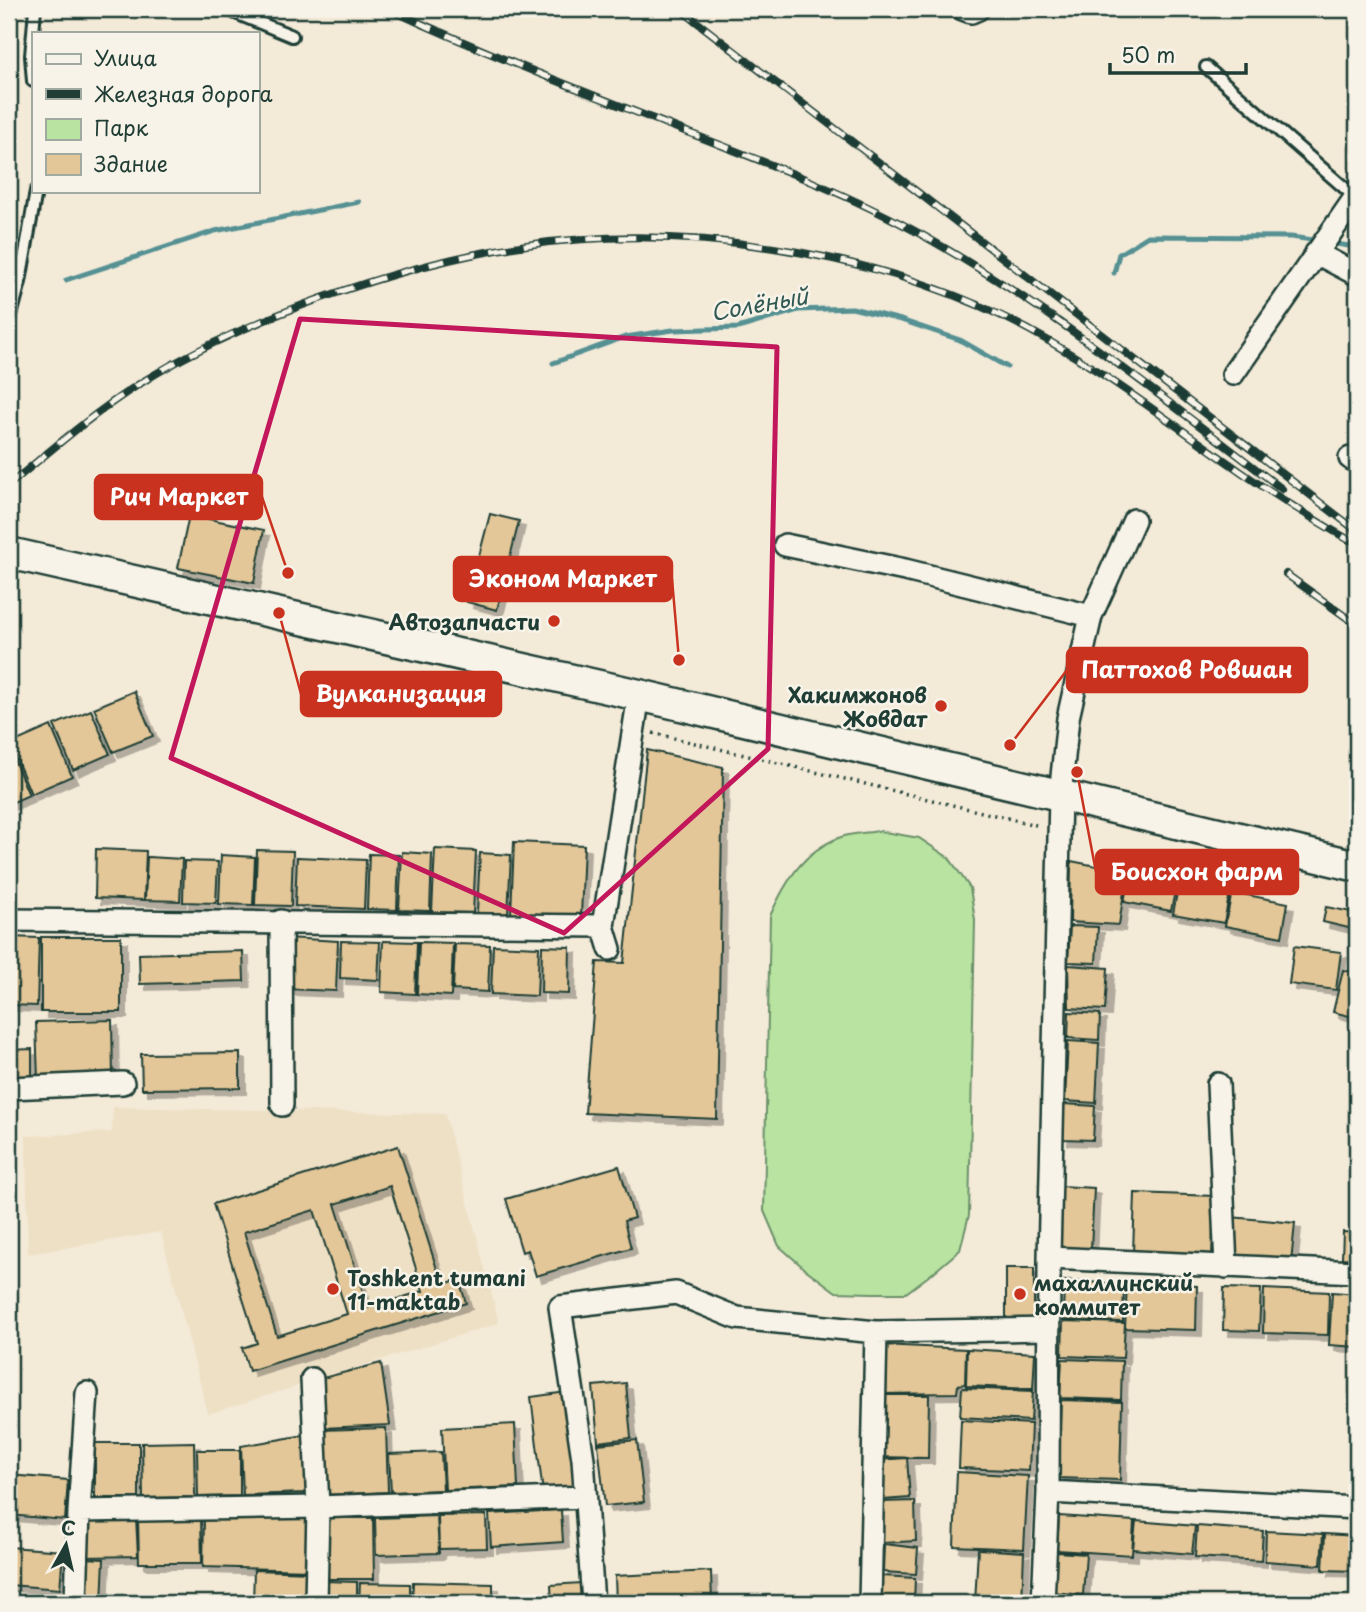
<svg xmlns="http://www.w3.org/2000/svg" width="1366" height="1612" viewBox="0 0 1366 1612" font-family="'Playpen Sans',sans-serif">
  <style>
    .built { fill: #eee0c5 }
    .green { fill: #b8e3a0; stroke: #6c906a; stroke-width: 2 }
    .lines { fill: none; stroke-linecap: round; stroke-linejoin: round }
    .stream { stroke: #549093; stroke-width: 5 }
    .building { fill: #e4c798; stroke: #1f3d34; stroke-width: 2; fill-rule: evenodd; filter: url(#shadow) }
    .service-casing { stroke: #1f3d34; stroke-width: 16 }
    .minor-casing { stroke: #1f3d34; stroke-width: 26 }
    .secondary-casing { stroke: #1f3d34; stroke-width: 35 }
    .path { stroke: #1f3d34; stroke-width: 3.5; stroke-dasharray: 2 5; stroke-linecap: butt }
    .service { stroke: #f7f3e8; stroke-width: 10 }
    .minor { stroke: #f7f3e8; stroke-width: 21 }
    .secondary { stroke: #f7f3e8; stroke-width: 30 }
    .rail-casing { stroke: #1f3d34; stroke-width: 8 }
    .rail { stroke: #f7f3e8; stroke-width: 5; stroke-dasharray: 16; stroke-linecap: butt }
    .marked { fill: none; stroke: #c2185b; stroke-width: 5; stroke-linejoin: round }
    .poi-dot { fill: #c8321e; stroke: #f7f3e8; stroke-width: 2.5 }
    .labels { text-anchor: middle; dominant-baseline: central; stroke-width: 5; stroke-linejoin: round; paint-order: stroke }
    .poi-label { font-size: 21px; font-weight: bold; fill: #1f3d34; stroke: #f7f3e8; text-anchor: end }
    .water-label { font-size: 23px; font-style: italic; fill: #315954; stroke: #f7f3e8 }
    .leader { fill: none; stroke: #c8321e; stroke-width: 2.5 }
    .callout-dot { fill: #c8321e; stroke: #f7f3e8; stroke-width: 2.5 }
    .callout { fill: #c8321e; stroke: #c8321e; stroke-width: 2.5 }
    .callout-label { font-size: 23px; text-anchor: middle; font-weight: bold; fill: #fff }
  </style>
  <defs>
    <filter id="shadow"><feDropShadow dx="6" dy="6" stdDeviation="0" flood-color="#0004"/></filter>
  </defs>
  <rect width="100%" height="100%" fill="#f3ead8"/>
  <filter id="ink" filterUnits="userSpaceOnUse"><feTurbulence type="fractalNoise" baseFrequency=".0143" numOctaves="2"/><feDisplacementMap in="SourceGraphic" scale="14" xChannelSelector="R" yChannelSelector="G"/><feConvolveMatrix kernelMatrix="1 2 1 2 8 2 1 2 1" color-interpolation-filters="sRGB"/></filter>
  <g filter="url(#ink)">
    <path class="built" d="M113 1107 445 1114 499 1323 208 1414 161 1232 28 1254 26 1136 112 1132Z"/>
    <path class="green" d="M879 831 919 838 949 858 970 888 975 920 969 1215 960 1250 934 1272 906 1293H872L836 1292 805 1269 779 1246 764 1211 770 916C786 881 803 851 841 837 853 833 867 833 879 831Z"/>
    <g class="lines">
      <path class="stream" d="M1330 243 1349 246 1357 242
        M1114 273 1119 254 1148 236 1291 237 1320 241
        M66 280 215 231 359 202
        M553 363 625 337 673 330 738 328 798 310 852 308 901 320 960 340 1007 367"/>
    </g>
    <path class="building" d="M490 514 519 521 497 610 467 602Z
      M189 515 264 530 254 583 178 568Z
      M134 691 153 736 113 752 94 708Z
      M91 710 110 754 73 770 54 725Z
      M51 726 72 776 31 794 10 744Z
      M9 748 29 795 9 804Z
      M647 750 723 767 717 1119 585 1113 597 962 624 963Z
      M514 842 584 845 581 917 511 914Z
      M96 849 146 851 144 900 95 898Z
      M435 849 476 851 473 913 432 912Z
      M257 850 293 851 291 906 255 905Z
      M402 852 432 854 430 911 399 910Z
      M480 853 511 855 508 914 477 913Z
      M369 854 399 855 397 910 367 909Z
      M221 855 255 857 253 905 219 904Z
      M147 857 182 859 180 901 145 900Z
      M297 857 366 860 364 909 295 906Z
      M184 861 218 862 216 903 183 902Z
      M1071 861 1127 872 1119 925 1070 922Z
      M1130 872 1177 881 1171 911 1124 902Z
      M1179 882 1230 891 1224 923 1173 914Z
      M1232 892 1288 903 1282 937 1225 926Z
      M1326 907 1357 913V930L1323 922Z
      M1070 926 1098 927 1096 963 1068 962Z
      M9 937 39 938 37 1006 9 1005Z
      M41 937H121V1012H41Z
      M287 938 338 941 336 991 285 989Z
      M341 941 380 942 378 980 340 978Z
      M383 941 417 942 415 994 381 992Z
      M419 942 453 943 451 996 417 994Z
      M455 944 490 945 488 992 453 990Z
      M493 945 539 947 537 996 491 994Z
      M542 946 570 947 569 994 541 993Z
      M1294 946 1341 952 1336 990 1289 984Z
      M243 951 244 981 140 984 139 954Z
      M1068 965 1108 968 1105 1010 1069 1008Z
      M1343 970 1357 973V1018L1333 1012Z
      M1069 1012 1100 1014 1099 1040 1068 1038Z
      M112 1020 113 1078 38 1080 36 1022Z
      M1068 1041 1099 1043 1096 1103 1065 1101Z
      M32 1049V1080L9 1081V1050Z
      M240 1053V1088L142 1089 141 1054Z
      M1064 1104 1095 1106 1093 1140 1062 1139Z
      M398 1146 442 1285 459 1279 466 1303 249 1371 242 1348 257 1343 213 1204ZM390 1186 423 1291 368 1308 335 1204ZM314 1210 347 1314 277 1336 244 1232Z
      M619 1166 634 1218 624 1221 631 1248 536 1276 528 1250 522 1252 506 1199Z
      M1060 1186 1094 1188 1091 1249 1057 1247Z
      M1135 1193 1214 1196 1212 1257 1133 1254Z
      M1230 1217 1295 1223 1291 1263 1227 1258Z
      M1343 1232 1357 1233V1259L1342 1258Z
      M1006 1268H1034V1320H1006Z
      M1064 1281 1124 1284 1123 1322 1063 1320Z
      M1127 1283 1197 1286 1196 1330 1125 1328Z
      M1224 1288 1261 1289 1259 1331 1223 1330Z
      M1264 1289 1329 1292 1328 1335 1263 1333Z
      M1332 1292 1357 1294V1347L1329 1345Z
      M1063 1321 1125 1323 1123 1358 1062 1356Z
      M881 1345 966 1349 965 1384 958 1385 957 1393 879 1394Z
      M967 1349 1035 1353 1033 1389 966 1386Z
      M1062 1359 1122 1361 1121 1400 1060 1398Z
      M381 1363 390 1425 321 1428 319 1379Z
      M626 1383 631 1438 598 1442 593 1386Z
      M962 1388 1033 1391 1031 1421 960 1417Z
      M567 1392 578 1489 543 1493 531 1397Z
      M879 1395H929L928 1458 878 1457Z
      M1061 1400 1122 1402 1120 1480 1058 1478Z
      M961 1420 1031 1424 1029 1471 959 1468Z
      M515 1424 518 1487 445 1490 442 1428Z
      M386 1428 388 1492 323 1495 320 1430Z
      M305 1435 307 1493 243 1495 241 1446Z
      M637 1440 644 1502 605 1506 598 1444Z
      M194 1442 195 1497 143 1498 142 1443Z
      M95 1443H139V1498H95Z
      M197 1450H240V1496L198 1497Z
      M441 1452 443 1490 391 1492 389 1454Z
      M907 1458 910 1498 882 1500 878 1460Z
      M957 1472 1028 1476 1024 1549 954 1546Z
      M9 1475 68 1480 65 1520 9 1515Z
      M915 1501 916 1541 883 1543 882 1502Z
      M561 1510 563 1542 491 1547 489 1514Z
      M486 1515 487 1548 439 1549 438 1516Z
      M437 1516 439 1553 376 1555 375 1518Z
      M1059 1516 1134 1521 1132 1555 1057 1550Z
      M136 1517 138 1556 85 1557V1519Z
      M138 1517H201L202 1563H139Z
      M204 1517 312 1519 311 1570 203 1567Z
      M321 1518H373L374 1579H321Z
      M1136 1521 1195 1526 1192 1554 1133 1549Z
      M1197 1526 1263 1531 1261 1561 1195 1557Z
      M1266 1531 1323 1534 1321 1565 1265 1561Z
      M1325 1534 1357 1536V1571L1323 1570Z
      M884 1544 918 1548 916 1574 883 1572Z
      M9 1547 63 1551 60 1589 9 1585Z
      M978 1549 1024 1552 1022 1603H975Z
      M1057 1552 1086 1554 1083 1595 1053 1592Z
      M84 1558 104 1559 102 1603H82Z
      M254 1570 311 1572 310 1603H253Z
      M711 1571 712 1603H616L615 1576Z
      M882 1576 915 1578 914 1603H881Z
      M322 1581 357 1582V1603H321Z
      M413 1582 493 1584V1603H412Z
      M360 1583 410 1584V1603H359Z
      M581 1583 582 1603H552L551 1585Z
      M1054 1597H1085V1603H1054Z"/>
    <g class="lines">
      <defs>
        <path id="service" d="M226 9 292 36
          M1206 67 1355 197
          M33 81 31 56 35 9
          M9 323 20 282 36 191"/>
        <path id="minor" d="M963 9 971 12 978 9
          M1316 253 1352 272 1357 271
          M1233 374 1357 195
          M1350 458 1357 463
          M785 545 905 570 1091 616
          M9 920 603 926
          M281 921 282 1105
          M610 949 603 926 639 695
          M1218 1084 1226 1267
          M9 1088 123 1083
          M1049 1258 1357 1272
          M312 1379 318 1507 316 1603
          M1048 1492 1357 1508
          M79 1511 318 1507 585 1497
          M76 1600 79 1511 87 1393
          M593 1603 583 1459 560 1307 676 1293 737 1318 876 1332 1049 1329
          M870 1603 876 1332
          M1043 1603 1048 1492 1049 1258 1060 796 1068 718 1091 616 1134 520"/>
        <path id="secondary" d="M9 553 639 695 1357 866"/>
      </defs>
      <use href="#service" class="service-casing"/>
      <use href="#minor" class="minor-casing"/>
      <use href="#secondary" class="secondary-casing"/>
      <path class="path" d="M653 733 1040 826"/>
      <use href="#service" class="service"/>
      <use href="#minor" class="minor"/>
      <use href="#secondary" class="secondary"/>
      <defs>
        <path id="rail" d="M389 9C487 54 587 93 687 132 767 163 849 194 924 236 1051 308 1166 400 1282 489
          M680 9 1357 531
          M9 485C52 449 96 411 144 381 198 347 259 321 319 299 386 275 457 255 527 245 682 223 866 250 1006 318 1087 358 1157 413 1230 464 1269 492 1308 516 1349 540
          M1286 574 1357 625"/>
      </defs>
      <use href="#rail" class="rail-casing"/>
      <use href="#rail" class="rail"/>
    </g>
  </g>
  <path class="marked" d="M300 319 777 347 768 749 564 933 171 758Z"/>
  <g class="poi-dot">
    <circle cx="554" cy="621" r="7"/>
    <circle cx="941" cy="706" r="7"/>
    <circle cx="333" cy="1289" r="7"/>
    <circle cx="1020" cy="1294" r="7"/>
  </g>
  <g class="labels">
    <g class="poi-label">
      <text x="540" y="621">Автозапчасти</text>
      <text x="927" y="694">Хакимжонов<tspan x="927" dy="24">Жовдат</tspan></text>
      <text x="347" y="1277" text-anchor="start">Toshkent tumani<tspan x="347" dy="24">11-maktab</tspan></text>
      <text x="1034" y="1282" text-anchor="start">махаллинский<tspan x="1034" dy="24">коммитет</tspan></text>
    </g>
    <g class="water-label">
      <text transform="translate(759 303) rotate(-10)">Солёный</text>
    </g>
  </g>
  <path class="leader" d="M288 573L262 497M679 660L672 579M1010 745L1067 670M279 613L301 694M1077 772L1096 872"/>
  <g class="callout-dot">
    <circle cx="288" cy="573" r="7"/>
    <circle cx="679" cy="660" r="7"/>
    <circle cx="1010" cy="745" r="7"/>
    <circle cx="279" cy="613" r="7"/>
    <circle cx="1077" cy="772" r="7"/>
  </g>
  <g class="callout">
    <rect x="95" y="475" width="167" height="44" rx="7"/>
    <rect x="454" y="557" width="218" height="44" rx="7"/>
    <rect x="1067" y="648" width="240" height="44" rx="7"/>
    <rect x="301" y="672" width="200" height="44" rx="7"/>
    <rect x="1096" y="850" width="202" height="44" rx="7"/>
  </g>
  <g class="callout-label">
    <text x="179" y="505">Рич Маркет</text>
    <text x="563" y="587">Эконом Маркет</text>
    <text x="1187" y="678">Паттохов Ровшан</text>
    <text x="401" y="702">Вулканизация</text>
    <text x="1197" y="880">Боисхон фарм</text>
  </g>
  <rect width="1366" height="1612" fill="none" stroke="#f7f3e8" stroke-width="35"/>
  <rect x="18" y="18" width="1331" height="1577" fill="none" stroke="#1f3d34" stroke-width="2.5" filter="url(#ink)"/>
  <rect x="32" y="32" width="228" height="161" fill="#f7f3e8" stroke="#a1aaa0" stroke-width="2"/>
  <rect x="46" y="54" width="35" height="10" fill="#f7f3e8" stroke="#a1aaa0" stroke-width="2"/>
  <text x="94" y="66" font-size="21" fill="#1f3d34">Улица</text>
  <rect x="46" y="89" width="35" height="10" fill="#1f3d34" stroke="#a1aaa0" stroke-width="2"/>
  <text x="94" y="102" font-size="21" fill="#1f3d34">Железная дорога</text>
  <rect x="46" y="119" width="35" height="21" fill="#b8e3a0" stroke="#a1aaa0" stroke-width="2"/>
  <text x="94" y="136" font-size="21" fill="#1f3d34">Парк</text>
  <rect x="46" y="154" width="35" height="21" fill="#e4c798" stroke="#a1aaa0" stroke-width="2"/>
  <text x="94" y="172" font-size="21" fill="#1f3d34">Здание</text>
  <g transform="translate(66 1545) rotate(8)" stroke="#f7f3e8" stroke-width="5" paint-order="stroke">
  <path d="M0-5L12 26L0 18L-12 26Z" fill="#1f3d34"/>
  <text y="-10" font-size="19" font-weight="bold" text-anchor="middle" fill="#1f3d34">С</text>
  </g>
  <path d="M1110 63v10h136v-10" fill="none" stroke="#1f3d34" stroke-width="3.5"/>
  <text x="1121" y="63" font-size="21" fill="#1f3d34" stroke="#f7f3e8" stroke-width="5" paint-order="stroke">50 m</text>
</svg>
